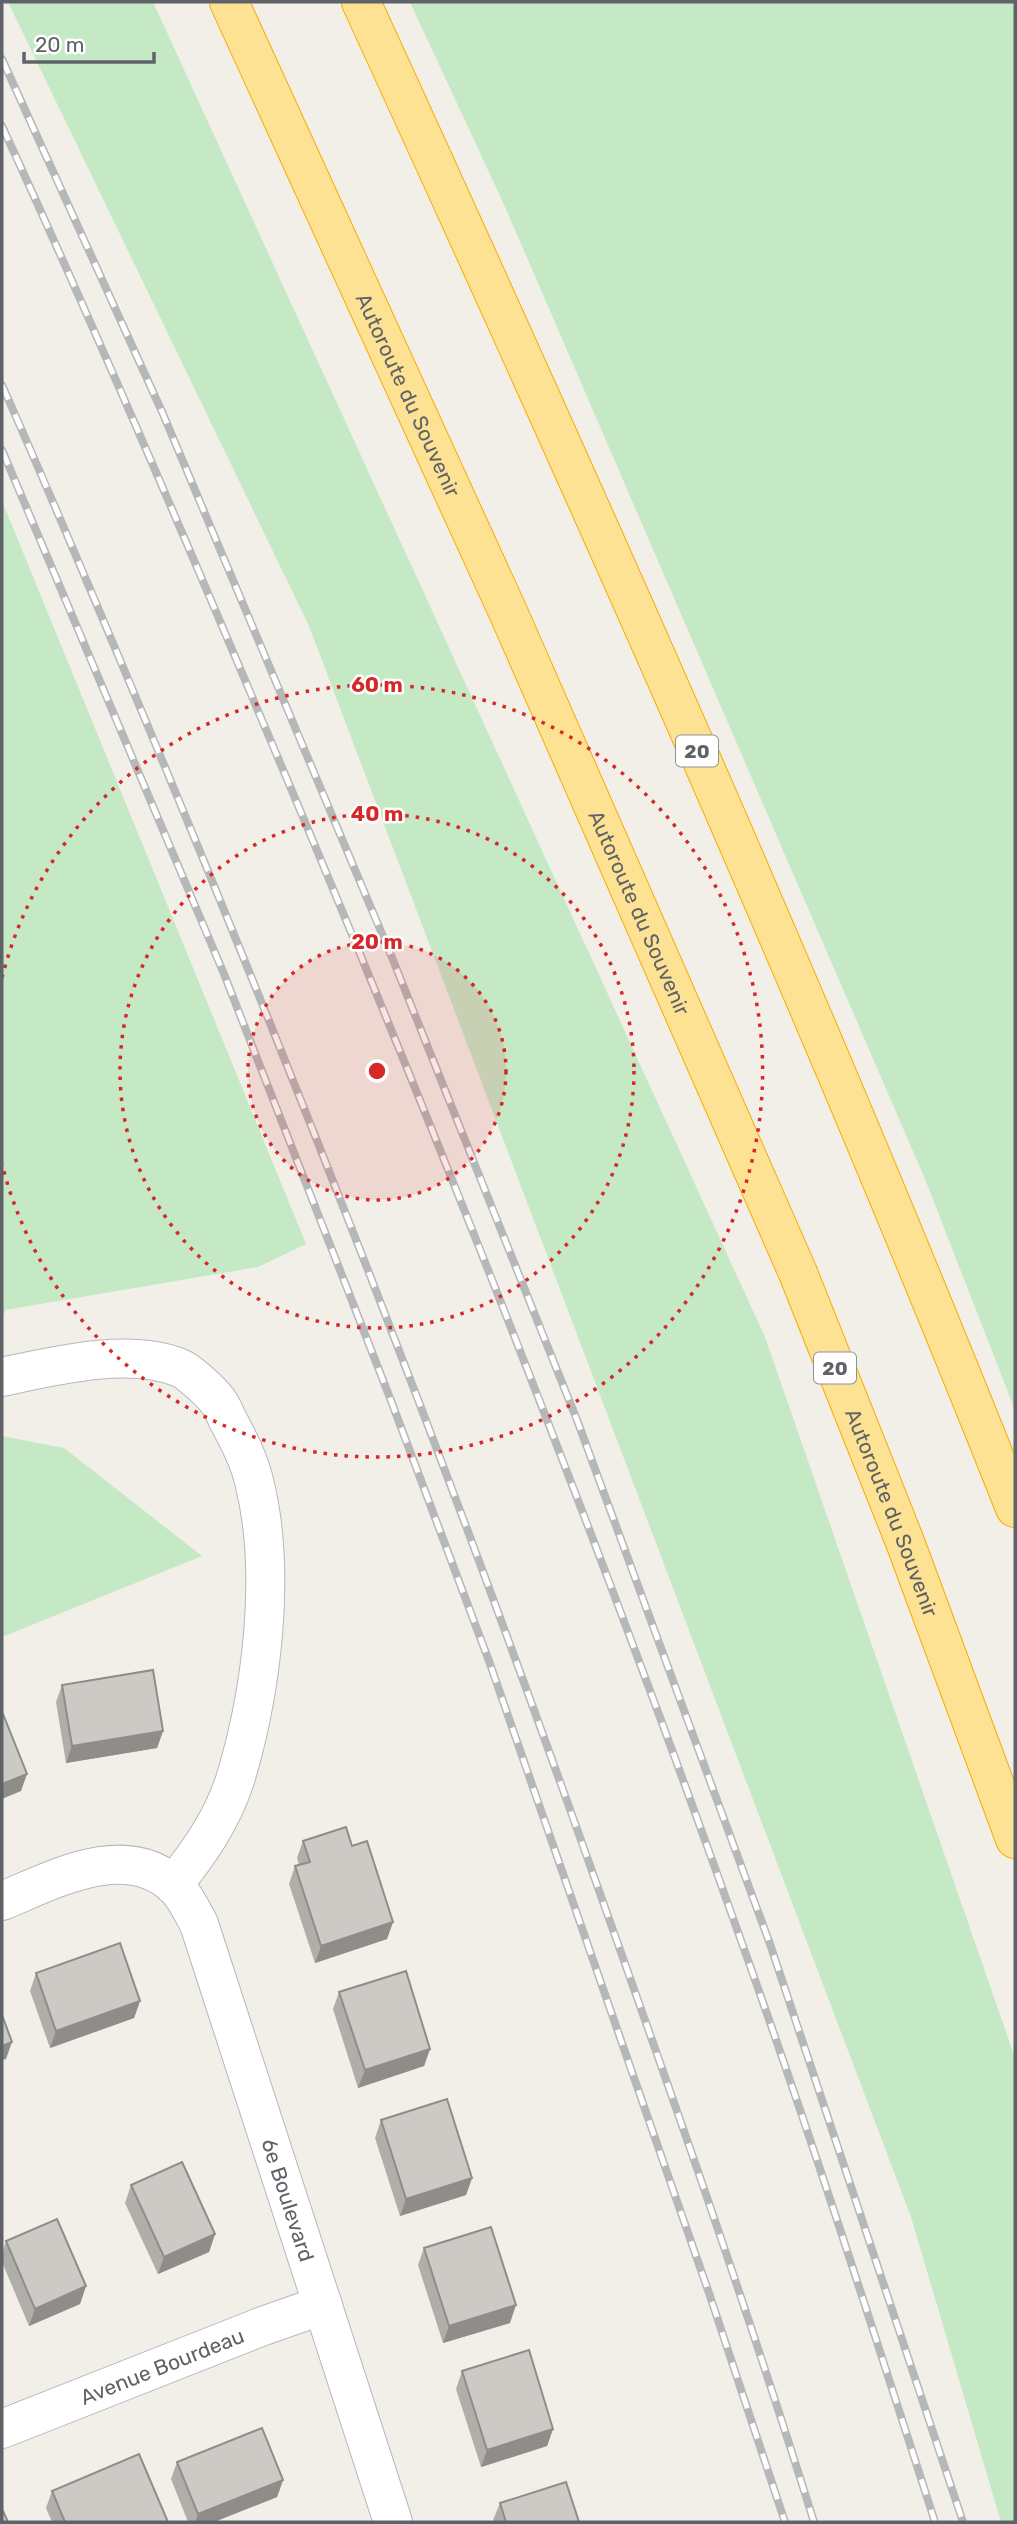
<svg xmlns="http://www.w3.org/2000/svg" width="1017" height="2524" viewBox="0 0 1017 2524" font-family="Rubik,sans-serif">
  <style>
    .green { fill: #c5e8c5 }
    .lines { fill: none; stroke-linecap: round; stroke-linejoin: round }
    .minor-casing { stroke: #b5b8bc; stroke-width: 40 }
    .highway-casing { stroke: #f9ab00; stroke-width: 40 }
    .minor { stroke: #fff; stroke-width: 38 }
    .highway { stroke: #fde293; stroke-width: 38 }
    .rail-casing { stroke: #b6b7b8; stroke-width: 8 }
    .rail { stroke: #fff; stroke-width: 5; stroke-dasharray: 16; stroke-linecap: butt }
    .wall { fill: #afaea9 }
    .shaded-wall { fill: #8f8d8a }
    .building { fill: #cccac5; stroke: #8f8d8a; stroke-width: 2 }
    .ring { fill: none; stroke: #d62828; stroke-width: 3.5; stroke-dasharray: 3.5 7 }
    .labels { text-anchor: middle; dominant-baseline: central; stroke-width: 5; stroke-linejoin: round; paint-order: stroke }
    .shield { fill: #fff; stroke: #8f9295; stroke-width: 2 }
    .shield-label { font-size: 19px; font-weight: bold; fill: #5f6368 }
    .street-label { font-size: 21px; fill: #5f6368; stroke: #fff }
    .centre { fill: #d62828; stroke: #fff; stroke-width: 3.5 }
    .ring-label { font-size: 21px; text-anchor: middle; font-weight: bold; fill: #d62828; stroke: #fff; stroke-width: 5; stroke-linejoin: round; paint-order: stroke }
  </style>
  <rect width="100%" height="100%" fill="#f1efe8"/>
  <path class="green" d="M8 2H153L765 1337 1015 2058V2522H1001L911 2217 309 626Z
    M410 2H1015V1410L925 1179 506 209Z
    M2 501 306 1244 258 1267 5 1310 2 1320Z
    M2 1436 64 1448 202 1556 2 1637Z"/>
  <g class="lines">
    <defs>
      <g id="minor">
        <path d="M2 1377C53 1366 129 1347 180 1368 188 1371 211 1392 216 1399 222 1405 225 1415 229 1422 239 1441 249 1460 254 1481 277 1572 262 1691 235 1780 222 1820 199 1853 173 1885"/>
        <path id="s1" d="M2 1901C53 1880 127 1839 176 1887 186 1898 192 1911 199 1924L393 2522"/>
        <path id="s2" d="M2 2429 263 2326 323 2305"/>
      </g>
      <g id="highway">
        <path id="s3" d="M229 2 508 612 798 1273 905 1542 1015 1839"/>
        <path d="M361 2C589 499 813 1000 1015 1508"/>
      </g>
    </defs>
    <use href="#minor" class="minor-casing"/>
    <use href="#highway" class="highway-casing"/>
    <use href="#minor" class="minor"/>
    <use href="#highway" class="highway"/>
    <defs>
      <path id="rail" d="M2 59 163 414 393 960 577 1420 770 1944 963 2522
        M2 126C90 318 174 512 256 706 430 1115 594 1527 743 1946 811 2136 873 2329 935 2522
        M2 385C56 507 108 631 160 755 306 1105 444 1458 572 1815 656 2050 740 2285 814 2522
        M2 450 224 974 390 1398 489 1661 710 2296 785 2522"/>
    </defs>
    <use href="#rail" class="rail-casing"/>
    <use href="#rail" class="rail"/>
  </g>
  <path class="wall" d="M62 1685 163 1731 157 1748 66 1763 56 1702Z
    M303 1841 352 1846 393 1922 387 1939 315 1963 289 1884 295 1866 299 1865 297 1858Z
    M36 1973 140 2001 134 2018 50 2048 30 1991Z
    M339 1992 430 2049 424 2066 358 2088 333 2009Z
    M381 2120 472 2178 466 2195 400 2216 375 2138Z
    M131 2185 215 2234 209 2252 158 2274 125 2203Z
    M6 2241 86 2286 80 2304 29 2326 2 2262V2254Z
    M424 2248 510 2323 443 2343 418 2265Z
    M462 2371 553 2429 547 2446 481 2467 456 2389Z
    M177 2462 283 2480 277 2497 214 2522H188L171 2479Z
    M52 2491 168 2522H52L46 2508Z
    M500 2503 579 2522H494L493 2520Z"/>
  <path class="shaded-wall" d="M163 1731 157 1748 66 1763 72 1746Z
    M27 1774 21 1791 2 1799V1784Z
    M393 1922 387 1939 315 1963 321 1946Z
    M140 2001 134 2018 50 2048 56 2031Z
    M12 2042 6 2059 2 2060V2046Z
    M430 2049 424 2066 358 2088 365 2070Z
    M472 2178 466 2195 400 2216 406 2199Z
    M215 2234 209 2252 158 2274 164 2257Z
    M86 2286 80 2304 29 2326 35 2309Z
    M516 2305 510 2323 443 2343 449 2326Z
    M553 2429 547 2446 481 2467 487 2450Z
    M283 2480 277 2497 214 2522H195L198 2514Z"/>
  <path class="building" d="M153 1670 163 1731 72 1746 62 1685Z
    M3 1714 27 1774 2 1784V1715Z
    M346 1827 352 1846 367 1841 393 1922 321 1946 295 1866 310 1862 303 1841Z
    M120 1943 140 2001 56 2031 36 1973Z
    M406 1971 430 2049 365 2070 339 1992Z
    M2 2015 12 2042 2 2046Z
    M447 2099 472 2178 406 2199 381 2120Z
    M182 2162 215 2234 164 2257 131 2185Z
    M57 2219 86 2286 35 2309 6 2241Z
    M491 2227 516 2305 449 2326 424 2248Z
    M529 2350 553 2429 487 2450 462 2371Z
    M262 2428 283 2480 198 2514 177 2462Z
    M139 2454 168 2522H65L52 2491Z
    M566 2482 579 2522H506L500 2503Z
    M3 2511 8 2522H2V2512Z"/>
  <circle cx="377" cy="1071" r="129" fill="#d62828" fill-opacity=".12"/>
  <g class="ring">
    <circle cx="377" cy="1071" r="129"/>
    <circle cx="377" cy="1071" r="257"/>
    <path d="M2 978A386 386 0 1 1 2 1164"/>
  </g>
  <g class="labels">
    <g class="shield">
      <rect x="676" y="735.5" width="42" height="31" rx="5"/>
      <rect x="814" y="1352.5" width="42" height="31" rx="5"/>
    </g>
    <g class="shield-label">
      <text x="697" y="751">20</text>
      <text x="835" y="1368">20</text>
    </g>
    <g class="street-label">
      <text stroke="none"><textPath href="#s3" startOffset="432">Autoroute du Souvenir</textPath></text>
      <text stroke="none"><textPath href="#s3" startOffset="999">Autoroute du Souvenir</textPath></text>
      <text stroke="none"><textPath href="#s3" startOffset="1650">Autoroute du Souvenir</textPath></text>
      <text stroke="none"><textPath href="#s1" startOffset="520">6e Boulevard</textPath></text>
      <text stroke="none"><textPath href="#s2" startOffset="172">Avenue Bourdeau</textPath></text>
    </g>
  </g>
  <circle cx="377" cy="1071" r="10" class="centre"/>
  <g class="ring-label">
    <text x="377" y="692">60 m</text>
    <text x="377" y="821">40 m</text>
    <text x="377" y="949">20 m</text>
  </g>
  <rect width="1017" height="2524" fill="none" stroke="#5f6368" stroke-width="7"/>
  <path d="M24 52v10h130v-10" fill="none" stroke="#5f6368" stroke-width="3.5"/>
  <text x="35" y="52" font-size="21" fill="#5f6368" stroke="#ffffff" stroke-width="5" paint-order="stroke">20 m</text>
</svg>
